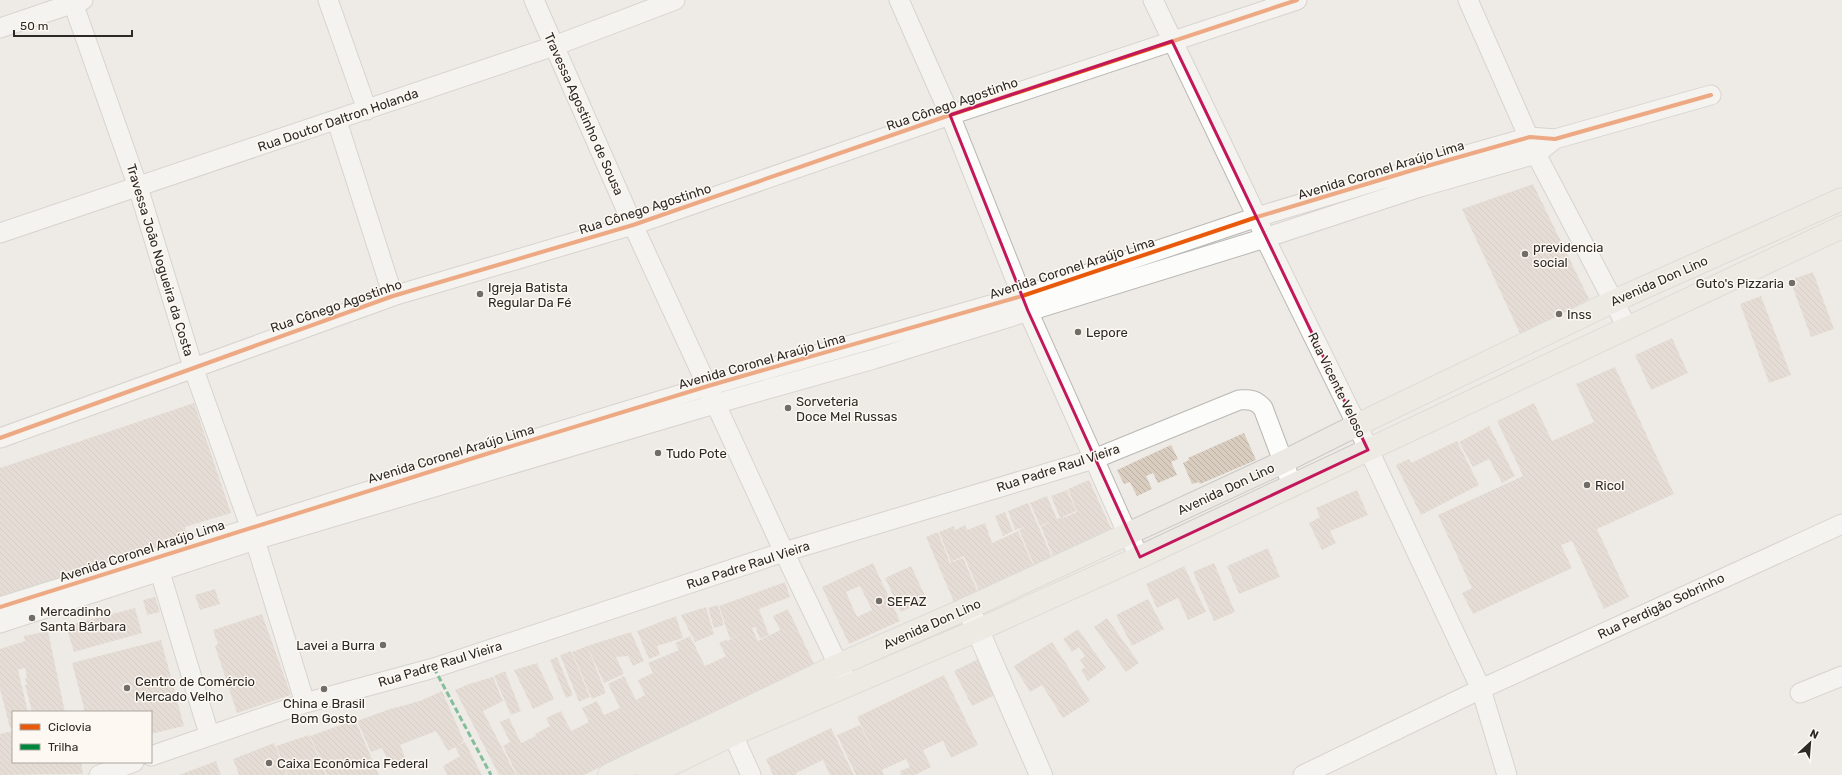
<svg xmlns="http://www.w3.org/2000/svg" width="1842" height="775" viewBox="0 0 1842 775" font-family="Rubik,sans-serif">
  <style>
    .building { fill: url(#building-back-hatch); fill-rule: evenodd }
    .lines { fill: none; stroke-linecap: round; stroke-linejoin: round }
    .street-casing { stroke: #bab8b4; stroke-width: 21 }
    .secondary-casing { stroke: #bab8b4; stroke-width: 24 }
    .primary-casing { stroke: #cac9c7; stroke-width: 24 }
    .street { stroke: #fcfcfb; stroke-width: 19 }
    .secondary { stroke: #fcfcfb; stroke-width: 22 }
    .primary { stroke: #ece8e3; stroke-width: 22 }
    .quiet { stroke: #00873e; stroke-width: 3; stroke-dasharray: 6 3; stroke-linecap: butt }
    .cycleway-casing { stroke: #fef8f2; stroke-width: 6 }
    .cycleway { stroke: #e8590c; stroke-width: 4 }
    .marked { fill: none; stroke: #c2185b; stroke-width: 3; stroke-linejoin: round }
    .poi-dot { fill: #706d69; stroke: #fef8f2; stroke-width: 1.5 }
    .labels { text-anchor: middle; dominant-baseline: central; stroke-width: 3; stroke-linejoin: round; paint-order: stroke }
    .street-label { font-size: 13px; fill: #2c2926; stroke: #fef8f2 }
    .poi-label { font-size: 13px; fill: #2c2926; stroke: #fef8f2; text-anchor: start }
  </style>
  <defs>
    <pattern id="building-back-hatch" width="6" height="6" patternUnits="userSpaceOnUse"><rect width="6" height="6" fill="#d9cdc0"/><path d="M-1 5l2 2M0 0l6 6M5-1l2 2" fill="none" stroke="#bab0a5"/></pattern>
  </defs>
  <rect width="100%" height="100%" fill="#eeebe6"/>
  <path class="building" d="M1533 184 1589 299 1522 338 1462 209Z
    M1813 272 1834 329 1811 337 1790 280Z
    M1761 296 1791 375 1769 383 1740 304Z
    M1672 338 1688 373 1651 390 1635 355Z
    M1615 367 1674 494 1597 529 1629 597 1604 609 1572 541 1561 545 1572 568 1473 614 1462 593 1472 588 1438 515 1523 476 1497 421 1534 403 1552 441 1594 422 1576 384Z
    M194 403 231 513 185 527 190 542 0 601V468Z
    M1489 426 1515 476 1502 483 1489 459 1473 467 1459 442Z
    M1244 433 1256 460 1200 484 1199 482 1192 484 1183 463 1189 460 1188 458Z
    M1457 441 1479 485 1421 515 1396 465 1409 459 1411 463Z
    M1171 445 1178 459 1171 462 1177 475 1158 483 1153 473 1146 476 1152 489 1137 496 1130 482 1124 484 1117 470Z
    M1089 480 1112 530 1053 556 1041 527 1051 521 1040 526 1030 503 1047 496 1057 519 1060 518 1051 496 1067 490 1076 511 1063 517V518L1077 512 1068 489Z
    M1357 490 1368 515 1330 531 1336 543 1322 550 1309 523 1320 517 1316 508Z
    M1028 503 1052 557 1034 565 1019 530 1026 526 1015 530 1008 511Z
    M1005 512 1013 531 1003 536 995 516Z
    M985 523 992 543 1018 531 1033 565 979 591 964 556 951 562 939 532 954 526 955 530 965 525 967 530Z
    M938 532 950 563 963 558 978 592 954 602 926 537Z
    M1268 548 1280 577 1239 594 1227 566Z
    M873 563 900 621 849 644 822 587ZM860 586 872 610 857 617 846 592Z
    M1214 563 1235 612 1214 621 1193 572Z
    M911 566 927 600 901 612 885 578Z
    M1184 566 1206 612 1188 620 1178 598 1157 608 1146 584Z
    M785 582 790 597 759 609 769 635 760 639 755 627 752 628 758 641 780 630 773 616 788 609 814 664 584 775H517L503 746 510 742 500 722 509 718 521 743 536 736 535 734 550 726 546 718 561 711 571 731 589 722 582 708 597 701 604 715 620 708 608 684 624 676 636 700 645 695 638 680 653 673 648 663 679 650 675 643 690 636 705 666 720 659 726 656 719 643 728 639 727 641 744 633 730 639 719 606Z
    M215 589 220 604 200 610 195 595Z
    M155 597 160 612 147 615 143 600Z
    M1148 599 1164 629 1132 646 1116 615Z
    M718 605 724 625 714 628 708 608Z
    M706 607 714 634 695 642 681 615Z
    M135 608 142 633 74 652 66 626Z
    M262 614 291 695 237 713 215 646 218 644 213 630Z
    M676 616 683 638 657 646 660 655 649 659 637 631Z
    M1107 618 1139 663 1126 672 1094 627Z
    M1078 629 1106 668 1088 681 1081 670 1085 667 1080 660 1085 656 1079 647 1072 652 1063 639Z
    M48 631 65 712H32L25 685H27L25 678H27L25 668 18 670 28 712H13V727L10 728 0 689V649L25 641 24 636Z
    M631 632 644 661 633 666 628 656 616 657 624 674 604 683 587 646Z
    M161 640 184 726 151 734V712H85L72 663Z
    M1052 642 1090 701 1063 718 1042 685 1030 692 1014 666Z
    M587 646 606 693 592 699 572 652Z
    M571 651 590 697 579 702 560 655Z
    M557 657 573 695 566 698 550 660Z
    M978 659 995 695 972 706 954 671Z
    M537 663 554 699 533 709 514 670Z
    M505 671 521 711 511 715 494 676Z
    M944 675 978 745 951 758 943 741 923 750 931 767 915 775H901L900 771 910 767 906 759 882 770 884 775H856L837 735 860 725 880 765 857 717Z
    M493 677 503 701 483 711 516 775H499L455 690 469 684Z
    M442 691 464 741 457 746 465 742 482 775H447L443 766 460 756 455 747 448 751 436 731 400 745 408 764 392 770 382 748 371 752 357 721 390 709 420 701Z
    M355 720 379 775H327L310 736Z
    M831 728 854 775H830L823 760 796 773 797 775H773L766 759Z
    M13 731V762H81L83 774 0 775V734Z
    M309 735 326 775H288L276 746Z
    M274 743 287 775H239L233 759Z
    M216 761 221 775H179Z"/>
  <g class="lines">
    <defs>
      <path id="street" d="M72 0 138 187 193 367 255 540 305 703
        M328 0 367 110
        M534 0 633 225 784 552 845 679
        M899 0 950 115 1028 311 1128 535 1140 557
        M1153 0 1257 217 1265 238 1357 425 1481 689 1507 775
        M1468 0 1536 154 1627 327
        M0 28 83 0
        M337 121 393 296
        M0 233 554 46 675 0
        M0 438 393 296 633 225 950 115 1297 0
        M156 559 209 734
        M0 607 499 450 708 386 1022 296 1257 217 1413 170 1530 137 1555 139 1711 95
        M0 623 255 540 715 404 874 359 1265 238 1420 187 1536 154 1555 139
        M1800 693 1842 676
        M727 722 751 775
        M151 756 305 703 434 668 784 552 1094 459 1239 400C1250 399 1256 400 1263 408L1292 485
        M99 775 134 762
        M1303 775 1481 689 1842 524"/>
      <path id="secondary" d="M968 608 1041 775"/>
      <path id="primary" d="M609 775 838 665 968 608 1283 462 1357 425 1614 301 1842 199
        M649 775 734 734 978 630 1140 557 1842 227"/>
    </defs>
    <use href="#street" class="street-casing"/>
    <use href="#secondary" class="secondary-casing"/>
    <use href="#primary" class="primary-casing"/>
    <use href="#street" class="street"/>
    <use href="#secondary" class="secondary"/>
    <use href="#primary" class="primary"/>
    <path class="quiet" d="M434 668 491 775"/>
    <defs>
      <path id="cycleway" d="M0 438 393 296 633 225 950 115 1297 0
        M0 607 499 450 708 386 1022 296 1257 217 1413 170 1530 137 1555 139 1711 95"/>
    </defs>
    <use href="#cycleway" class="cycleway-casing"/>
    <use href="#cycleway" class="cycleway"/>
  </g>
  <path d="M0 0H1842V775H0ZM1172 41 1368 450 1140 557 1028 311 950 115Z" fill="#eeebe6" fill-opacity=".55" fill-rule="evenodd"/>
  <path class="marked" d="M1172 41 1368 450 1140 557 1028 311 950 115Z"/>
  <g class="poi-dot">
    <circle cx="1525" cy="254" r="4"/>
    <circle cx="1792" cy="283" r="4"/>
    <circle cx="480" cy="294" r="4"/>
    <circle cx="1559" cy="314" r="4"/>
    <circle cx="1078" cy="332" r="4"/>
    <circle cx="788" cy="408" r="4"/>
    <circle cx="658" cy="453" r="4"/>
    <circle cx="1587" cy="485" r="4"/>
    <circle cx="879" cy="601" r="4"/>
    <circle cx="32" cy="618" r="4"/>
    <circle cx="383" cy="645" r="4"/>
    <circle cx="127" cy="688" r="4"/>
    <circle cx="324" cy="689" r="4"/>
    <circle cx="269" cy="763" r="4"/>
  </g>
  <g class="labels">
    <g class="street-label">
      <text transform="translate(952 104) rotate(-19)">Rua Cônego Agostinho</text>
      <text transform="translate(584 114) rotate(66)">Travessa Agostinho de Sousa</text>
      <text transform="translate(338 120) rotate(-19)">Rua Doutor Daltron Holanda</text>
      <text transform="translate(1381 170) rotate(-17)">Avenida Coronel Araújo Lima</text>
      <text transform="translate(645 209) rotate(-18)">Rua Cônego Agostinho</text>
      <text transform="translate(160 260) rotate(73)">Travessa João Nogueira da Costa</text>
      <text transform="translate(1072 268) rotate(-18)">Avenida Coronel Araújo Lima</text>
      <text transform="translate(1659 281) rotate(-24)">Avenida Don Lino</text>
      <text transform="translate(336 306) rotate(-19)">Rua Cônego Agostinho</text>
      <text transform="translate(762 361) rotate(-16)">Avenida Coronel Araújo Lima</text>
      <text transform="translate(1337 385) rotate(64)">Rua Vicente Veloso</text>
      <text transform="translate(451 454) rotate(-17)">Avenida Coronel Araújo Lima</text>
      <text transform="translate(1058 468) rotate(-18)">Rua Padre Raul Vieira</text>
      <text transform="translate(1226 489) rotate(-25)">Avenida Don Lino</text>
      <text transform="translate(142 551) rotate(-18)">Avenida Coronel Araújo Lima</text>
      <text transform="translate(748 565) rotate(-18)">Rua Padre Raul Vieira</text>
      <text transform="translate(1661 606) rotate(-25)">Rua Perdigão Sobrinho</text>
      <text transform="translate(932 624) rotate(-24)">Avenida Don Lino</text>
      <text transform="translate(440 664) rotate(-17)">Rua Padre Raul Vieira</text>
    </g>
    <g class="poi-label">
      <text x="1533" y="247">previdencia<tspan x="1533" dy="15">social</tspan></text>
      <text x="1784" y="283" text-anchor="end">Guto's Pizzaria</text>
      <text x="488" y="287">Igreja Batista<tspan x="488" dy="15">Regular Da Fé</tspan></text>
      <text x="1567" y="314">Inss</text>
      <text x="1086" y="332">Lepore</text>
      <text x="796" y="401">Sorveteria<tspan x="796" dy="15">Doce Mel Russas</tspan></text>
      <text x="666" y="453">Tudo Pote</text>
      <text x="1595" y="485">Ricol</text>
      <text x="887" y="601">SEFAZ</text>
      <text x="40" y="611">Mercadinho<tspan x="40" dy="15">Santa Bárbara</tspan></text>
      <text x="375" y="645" text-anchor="end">Lavei a Burra</text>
      <text x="135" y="681">Centro de Comércio<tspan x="135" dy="15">Mercado Velho</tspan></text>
      <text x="324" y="703" text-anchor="middle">China e Brasil<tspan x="324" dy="15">Bom Gosto</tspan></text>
      <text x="277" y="763">Caixa Econômica Federal</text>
    </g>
  </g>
  <rect x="12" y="711" width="140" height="52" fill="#fef8f2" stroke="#aaa5a0"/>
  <rect x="20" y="724" width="20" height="6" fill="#e8590c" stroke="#aaa5a0"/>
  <text x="48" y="731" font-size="12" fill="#2c2926">Ciclovia</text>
  <rect x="20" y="744" width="20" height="6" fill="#00873e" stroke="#aaa5a0"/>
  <text x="48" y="751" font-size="12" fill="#2c2926">Trilha</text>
  <g transform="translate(1810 743) rotate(26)" stroke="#fef8f2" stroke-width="3" paint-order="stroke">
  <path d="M0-3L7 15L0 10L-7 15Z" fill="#2c2926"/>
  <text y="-6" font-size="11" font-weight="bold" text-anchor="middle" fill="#2c2926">N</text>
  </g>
  <path d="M14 30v6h118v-6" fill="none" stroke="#2c2926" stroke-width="2"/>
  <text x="20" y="30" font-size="12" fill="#2c2926" stroke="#fef8f2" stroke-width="3" paint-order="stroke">50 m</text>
</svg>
